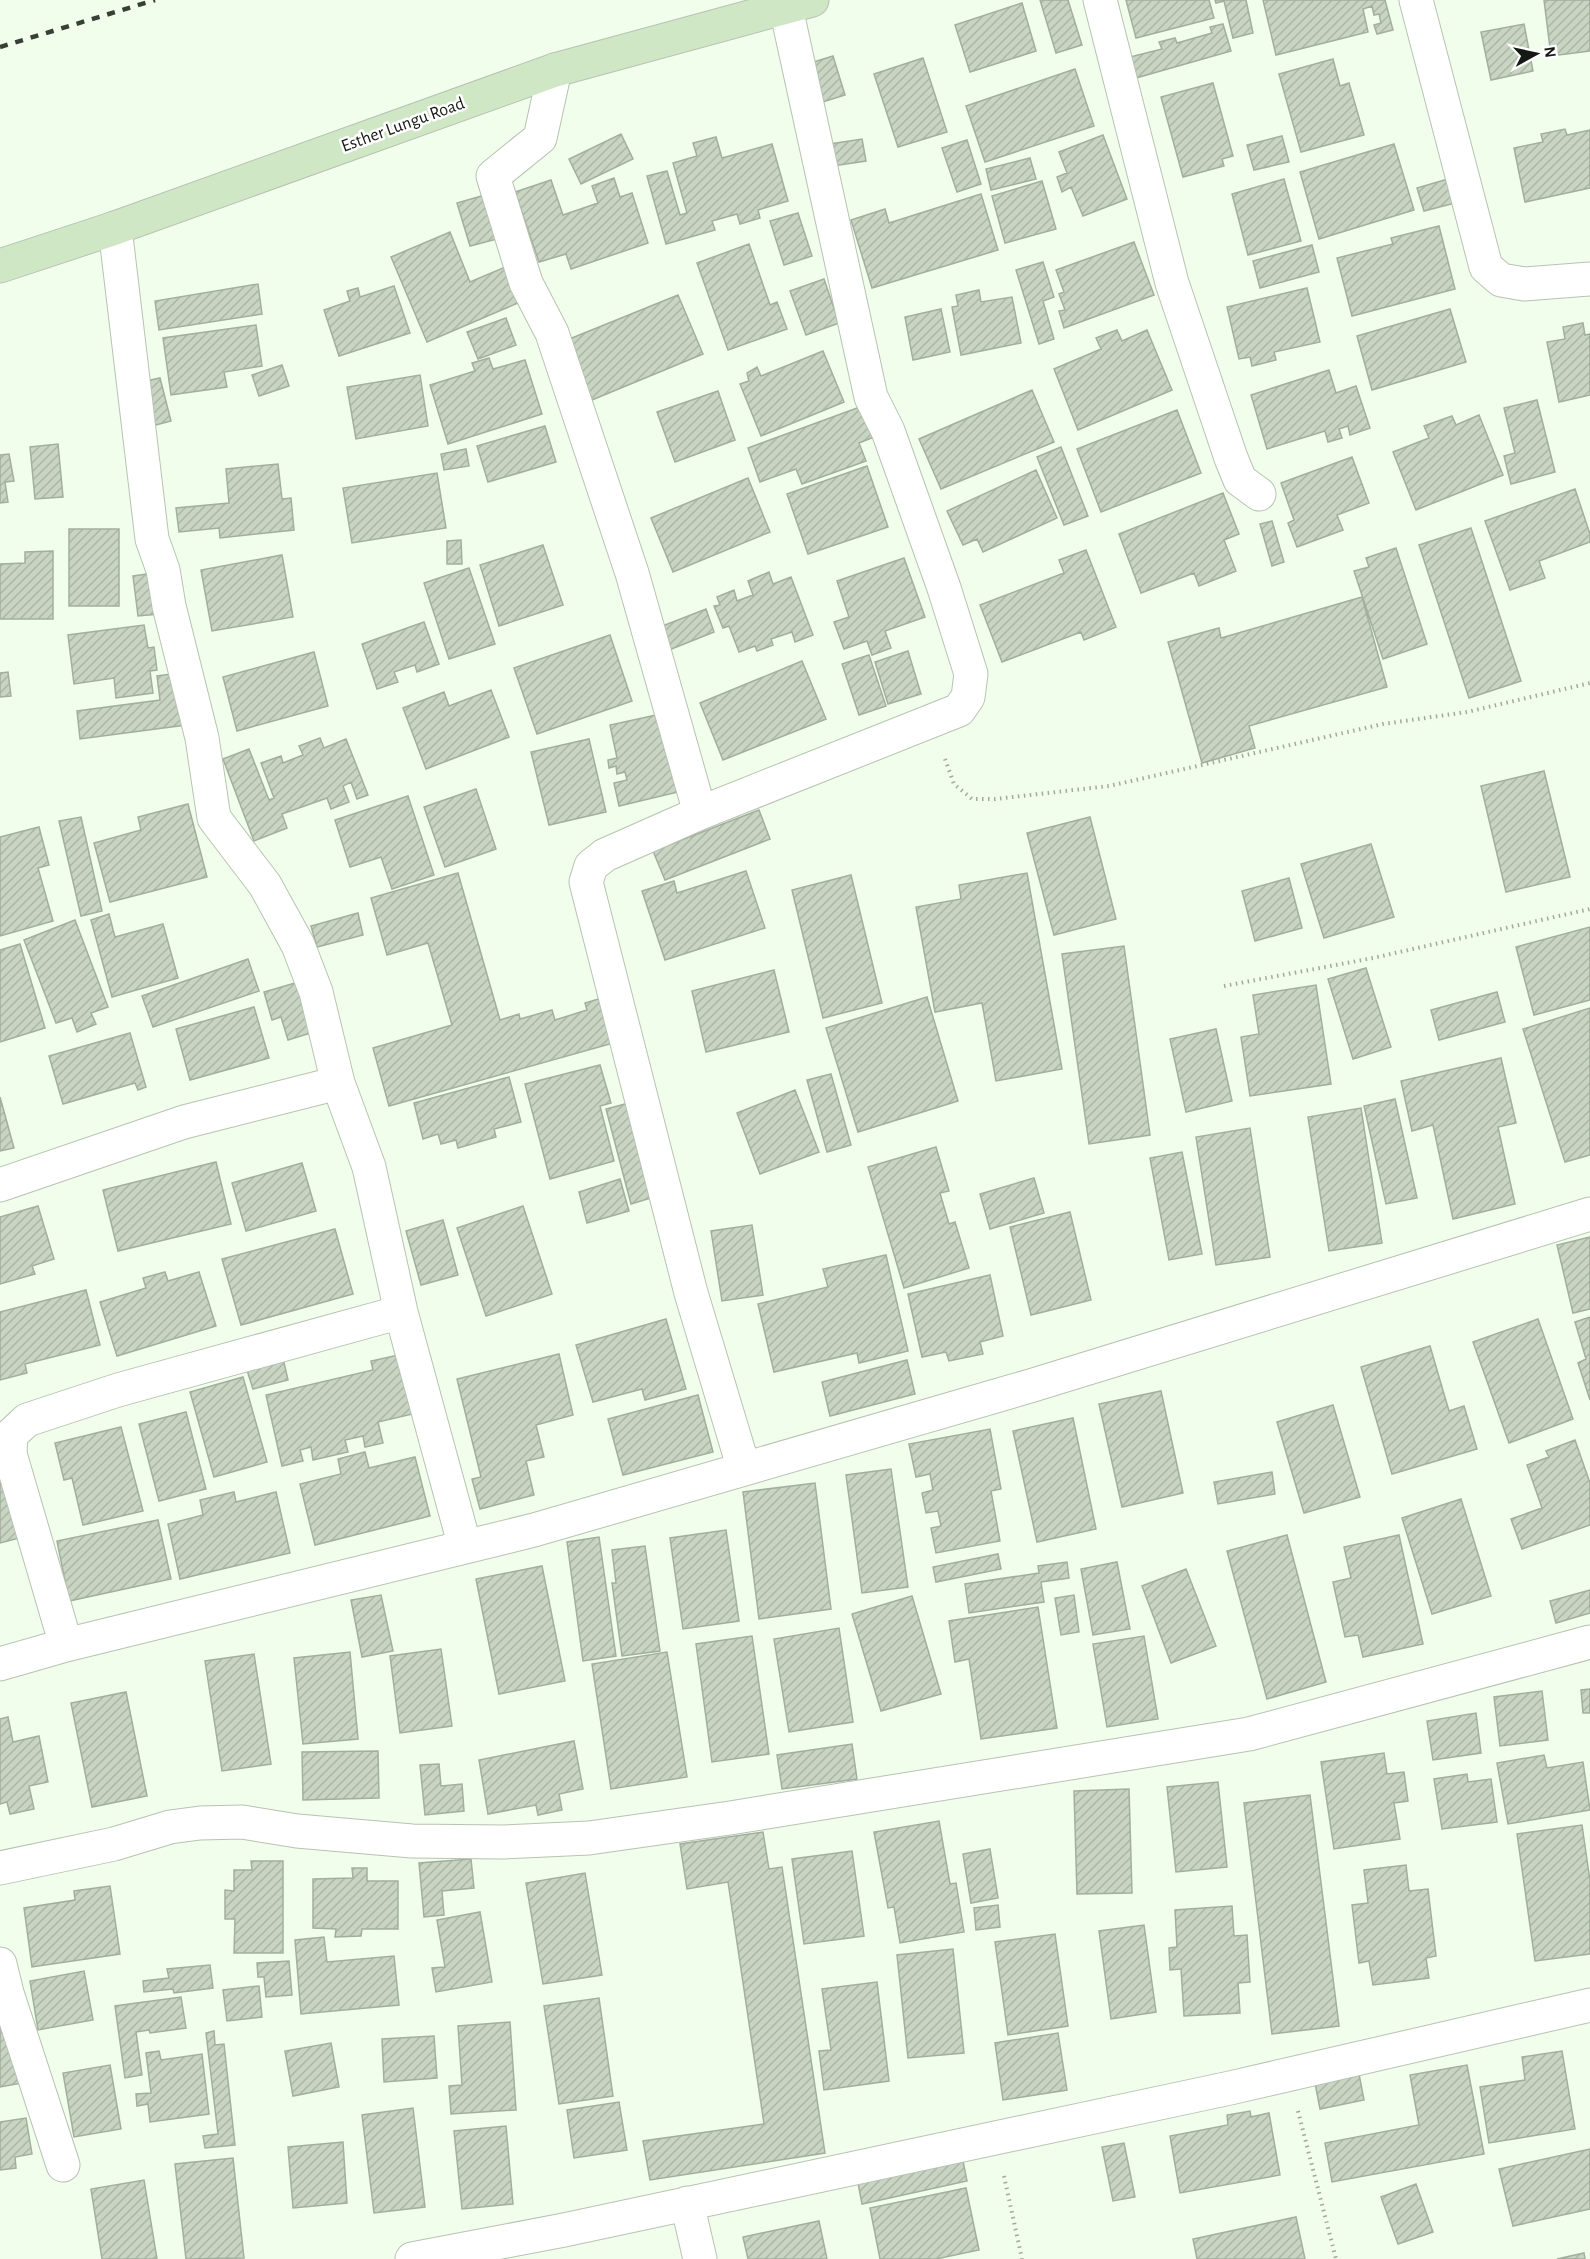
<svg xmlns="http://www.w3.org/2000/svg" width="1590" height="2259" viewBox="0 0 1590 2259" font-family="'Alegreya Sans',sans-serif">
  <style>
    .building { fill: url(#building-hatch); stroke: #a3af9e; stroke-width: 1.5 }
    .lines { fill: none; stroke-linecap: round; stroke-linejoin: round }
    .street-casing { stroke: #b7c3b2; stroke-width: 35 }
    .secondary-casing { stroke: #b7c3b2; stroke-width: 35 }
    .path { stroke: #a1aa9d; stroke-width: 4; stroke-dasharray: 1.5 4.5; stroke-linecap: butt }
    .street { stroke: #fff; stroke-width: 33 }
    .secondary { stroke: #d0e7c6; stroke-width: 33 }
    .rail { stroke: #393e36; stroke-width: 4.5; stroke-dasharray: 8 8; stroke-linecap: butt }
    .labels { text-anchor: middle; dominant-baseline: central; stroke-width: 5; stroke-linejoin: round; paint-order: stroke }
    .street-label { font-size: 18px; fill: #151913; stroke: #fff }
  </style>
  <defs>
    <pattern id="building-hatch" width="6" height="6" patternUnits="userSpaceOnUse" patternTransform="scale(1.5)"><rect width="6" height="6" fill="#c8d5c3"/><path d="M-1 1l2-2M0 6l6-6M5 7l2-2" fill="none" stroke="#abb6a7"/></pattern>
  </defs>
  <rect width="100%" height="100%" fill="#f1feec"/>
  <path class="building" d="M1040 0H1068L1082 45 1056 53Z
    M1126 0H1209L1214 18 1136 38Z
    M1215 0H1246L1253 33 1233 38 1224 1 1216 3Z
    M1263 0H1385L1393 30 1377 34 1374 25 1381 23 1379 14 1374 15 1372 6 1363 9 1368 32 1276 55Z
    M1544 0H1590V51L1551 56Z
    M1022 3 1036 51 970 72 955 25Z
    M1223 24 1231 51 1136 78 1130 57 1162 49 1159 42 1175 38 1177 43 1212 33 1210 27Z
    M1524 24 1533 71 1491 80 1481 32Z
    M833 56 845 95 816 104 804 65Z
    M923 58 947 132 898 147 874 74Z
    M1333 59 1340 86 1349 83 1364 135 1301 152 1279 74Z
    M1075 69 1094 126 985 162 966 106Z
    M1213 83 1233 156 1222 159 1224 166 1183 177 1161 97Z
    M1565 129 1567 135 1590 130V188L1525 202 1514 148 1543 142 1541 134Z
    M621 134 633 159 581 184 569 159Z
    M1103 135 1127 199 1083 216 1071 187 1062 192 1057 177 1067 173 1059 152Z
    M1282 136 1289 162 1254 170 1247 145Z
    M716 137 722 158 772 144 788 201 758 210 760 218 740 224 737 214 712 221 715 230 666 244 647 176 667 171 680 215 687 213 673 163 697 156 693 143Z
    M862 139 866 161 833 166 830 144Z
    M967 140 981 184 957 192 942 148Z
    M1394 144 1414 210 1319 239 1300 172Z
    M1030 158 1036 179 991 190 986 169Z
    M614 178 620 197 632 193 648 243 571 269 566 254 539 262 515 192 551 180 563 215 598 203 592 186Z
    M1284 179 1301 241 1248 255 1232 194Z
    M1448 179 1455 203 1424 211 1417 188Z
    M1042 181 1056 229 1005 243 992 196Z
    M981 194 998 250 872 288 851 220 885 209 889 223Z
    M485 195 497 239 470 246 457 203Z
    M798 213 812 256 784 265 770 221Z
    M1439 226 1455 289 1352 316 1337 258 1393 244 1391 238Z
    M450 232 470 282 510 265 525 300 427 342 391 257Z
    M1134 242 1154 295 1064 328 1059 311 1065 310 1059 294 1064 292 1056 270Z
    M749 244 770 305 777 302 787 329 728 350 697 263Z
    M1312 245 1319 272 1260 288 1253 261Z
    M1043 262 1054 297 1043 301 1054 339 1039 344 1016 270Z
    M824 279 839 323 806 335 790 291Z
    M258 284 262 314 159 330 155 301Z
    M394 286 410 333 339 356 324 310 350 301 347 291 358 288 360 297Z
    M1307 288 1320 342 1274 352 1276 360 1252 366 1250 357 1239 359 1227 307Z
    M979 290 981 302 1012 297 1021 343 961 355 952 307 958 306 956 295Z
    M678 295 703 354 592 400 567 340Z
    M941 309 950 352 913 360 905 317Z
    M1450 309 1466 362 1372 390 1357 336Z
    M506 318 516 345 478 359 467 332Z
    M1583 323 1585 335 1590 334V395L1559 402 1547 342 1565 339 1563 327Z
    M256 325 262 366 224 372 227 387 171 395 163 338Z
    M1117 330 1122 341 1147 330 1172 390 1078 430 1054 369 1101 349 1096 338Z
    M823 351 844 402 761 436 740 384 749 381 747 373 757 367 761 376Z
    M489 358 493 369 525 360 542 414 448 444 430 385 475 371 472 363Z
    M282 365 289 386 259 396 252 375Z
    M1329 370 1336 393 1356 386 1370 428 1350 435 1348 426 1339 429 1342 438 1328 442 1325 431 1267 449 1251 395Z
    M420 375 428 426 356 439 347 387Z
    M160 378 171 421 148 427 137 383Z
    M1032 390 1054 442 941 489 919 439Z
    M718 391 735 440 675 462 657 412Z
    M1537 400 1555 472 1511 484 1504 456 1515 453 1504 408Z
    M868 404 879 435 859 443 866 461 802 484 796 469 760 482 748 448Z
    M1177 410 1201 473 1101 512 1077 449Z
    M1479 415 1503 475 1416 510 1393 452 1429 438 1424 426 1452 416 1456 425Z
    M545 426 556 462 488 482 477 446Z
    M58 444 63 497 35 499 30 447Z
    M1061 447 1088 516 1064 525 1037 457Z
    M466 449 469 466 444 470 441 454Z
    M9 454 14 481 5 482 8 502 0 503V455Z
    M1352 457 1369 503 1337 515 1343 530 1297 547 1288 523 1294 520 1281 483Z
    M278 464 282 499 291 498 294 530 220 538 219 528 179 532 176 508 229 503 226 469Z
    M867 466 888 527 808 554 787 494Z
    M1036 470 1057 518 983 552 977 539 963 545 947 511Z
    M437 473 446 528 352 543 343 488Z
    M748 478 770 532 673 572 651 518Z
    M1575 489 1590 534V542L1539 561 1545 578 1510 590 1485 521Z
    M1223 493 1239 534 1224 540 1236 571 1199 586 1194 573 1141 593 1119 534Z
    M1272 521 1284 562 1272 566 1260 524Z
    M1471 528 1521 681 1469 698 1419 545Z
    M69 529H119V606H69Z
    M461 540 462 564H447V541Z
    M543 545 563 605 499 626 480 565Z
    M1396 548 1427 644 1383 659 1354 571 1369 567 1366 558Z
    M1086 550 1116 627 1084 640 1081 632 1002 662 980 605 1064 573 1059 560Z
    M53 551V619H0V564L25 563V552Z
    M282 555 293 617 212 631 201 570Z
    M904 558 925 617 885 631 891 648 872 655 867 641 844 649 834 622 849 617 837 581Z
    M469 568 495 644 449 659 424 583Z
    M769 572 773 584 791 577 813 635 795 642 792 632 771 639 773 645 757 651 755 646 739 652 729 626 723 628 714 606 720 605 717 597 734 590 737 601 753 595 748 581Z
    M154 573 159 614 138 616 133 576Z
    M1362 597 1387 687 1249 726 1255 748 1202 763 1168 642 1219 628 1221 638Z
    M706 609 714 632 669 650 660 627Z
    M424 622 439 664 417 672 415 665 394 672 398 682 377 689 362 644Z
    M144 625 148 648 154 647 157 670 150 671 153 693 116 698 114 678 74 684 68 635Z
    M610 635 632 701 537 734 514 668Z
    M908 651 921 694 888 704 875 662Z
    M314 652 328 706 237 731 223 677Z
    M869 655 886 706 859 715 842 664Z
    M802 661 826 719 723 760 700 703Z
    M8 672 11 696 0 697V673Z
    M179 673 186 725 80 739 77 711 160 700 157 676Z
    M491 690 509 737 426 769 403 708 444 692 449 706Z
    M661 714 678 792 619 806 614 783 627 780 625 772 617 774 616 766 609 768 608 760 617 758 610 725Z
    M320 738 324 748 346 739 368 795 357 799 351 782 343 786 349 802 331 809 327 798 282 814 287 828 254 841 223 759 249 749 269 800 274 798 261 763 281 756 283 763 303 755 299 746Z
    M589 739 606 812 549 825 531 752Z
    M1544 771 1570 877 1506 892 1481 786Z
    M476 789 496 849 445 867 424 807Z
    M408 796 434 875 392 889 381 857 350 867 335 820Z
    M188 804 207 877 110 902 94 843 141 830 138 817Z
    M759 810 770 839 665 880 653 851Z
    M81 817 102 911 81 916 59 821Z
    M1090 817 1116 919 1054 935 1027 833Z
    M39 827 49 865 38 868 53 921 0 936V837Z
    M1371 844 1394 917 1324 938 1301 864Z
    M746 871 765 928 665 960 642 891 674 881 677 893Z
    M458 873 500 1020 519 1014 520 1019 552 1010 555 1020 587 1010 585 1003 612 995 624 1040 389 1106 373 1048 452 1025 428 943 387 955 371 898Z
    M1027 873 1062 1069 996 1081 982 1003 935 1012 916 907 961 899 959 885Z
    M851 875 882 1003 823 1018 792 890Z
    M1289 878 1302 928 1255 941 1242 891Z
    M358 913 363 935 317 947 311 926Z
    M109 914 115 937 163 924 178 978 112 997 91 920Z
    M75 920 108 1007 91 1013 96 1024 77 1032 72 1018 56 1023 24 940Z
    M1590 927V1000L1534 1015 1516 947Z
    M20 944 45 1028 0 1042V950Z
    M1124 946 1150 1135 1089 1144 1062 954Z
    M248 959 259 991 153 1027 142 996Z
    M1366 968 1391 1047 1353 1059 1328 979Z
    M774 970 789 1032 706 1052 692 991Z
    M302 981 317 1031 288 1040 281 1017 272 1020 264 992Z
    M1316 985 1331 1084 1250 1096 1241 1037 1259 1034 1253 995Z
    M1497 992 1505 1022 1439 1040 1431 1010Z
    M927 997 958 1101 858 1132 826 1028Z
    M254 1007 269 1058 190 1080 176 1029Z
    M1590 1008V1155L1565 1162 1523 1029Z
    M1216 1029 1232 1101 1186 1112 1170 1039Z
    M130 1033 146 1087 138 1090 135 1083 63 1104 49 1056Z
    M1501 1058 1516 1123 1498 1127 1515 1204 1453 1219 1433 1125 1412 1131 1401 1081Z
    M600 1065 611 1103 600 1106 614 1161 550 1179 525 1084Z
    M831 1074 851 1145 827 1152 807 1080Z
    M509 1077 521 1122 494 1129 496 1137 458 1148 456 1140 441 1144 438 1134 423 1139 414 1103Z
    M795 1090 819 1152 760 1174 737 1113Z
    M0 1097 14 1148 0 1151Z
    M1395 1099 1417 1198 1386 1204 1364 1106Z
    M629 1103 654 1197 631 1204 606 1109Z
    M1361 1108 1382 1243 1329 1251 1308 1117Z
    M1250 1128 1270 1257 1216 1265 1196 1137Z
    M936 1147 949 1191 940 1193 949 1224 955 1222 969 1268 904 1288 868 1167Z
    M1182 1152 1202 1254 1169 1260 1150 1158Z
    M216 1162 231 1224 118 1251 103 1190Z
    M302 1163 316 1211 246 1231 232 1183Z
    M1034 1178 1044 1213 990 1229 980 1194Z
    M620 1179 629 1211 587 1223 579 1192Z
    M38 1206 54 1259 32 1266 35 1274 0 1284V1217Z
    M523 1206 552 1294 486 1316 457 1228Z
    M1070 1212 1091 1300 1031 1315 1010 1227Z
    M443 1220 458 1275 421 1285 406 1231Z
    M752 1225 763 1295 722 1301 711 1231Z
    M335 1229 353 1294 241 1325 222 1259Z
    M1590 1237V1309L1573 1313 1557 1245Z
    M886 1255 908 1351 859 1363 857 1353 774 1372 758 1304 828 1287 823 1269Z
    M165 1272 168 1281 199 1272 216 1326 117 1356 100 1302 146 1288 143 1278Z
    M990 1275 1003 1336 980 1342 983 1354 949 1361 946 1352 922 1357 908 1294Z
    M86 1290 100 1345 25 1364 27 1373 0 1380V1312Z
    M1590 1317V1400L1578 1363 1586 1359 1575 1322Z
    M666 1319 686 1389 645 1400 642 1389 593 1402 576 1345Z
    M1538 1319 1573 1419 1509 1443 1473 1342Z
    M1430 1346 1449 1411 1464 1406 1477 1449 1392 1474 1361 1367Z
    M408 1353 421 1412 378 1422 383 1443 365 1447 363 1436 345 1440 348 1452 313 1460 311 1447 300 1450 303 1461 282 1466 266 1395 373 1370 371 1361Z
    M282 1354 288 1380 253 1389 245 1364Z
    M559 1354 573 1415 536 1425 544 1457 526 1461 534 1495 480 1509 472 1479 481 1477 457 1379Z
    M907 1360 915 1394 830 1416 822 1382Z
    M243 1377 267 1462 214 1477 190 1392Z
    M1161 1391 1183 1493 1122 1507 1099 1404Z
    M698 1395 713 1452 623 1475 608 1419Z
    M1333 1405 1360 1497 1304 1513 1277 1422Z
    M186 1412 206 1489 159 1501 139 1424Z
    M1073 1418 1096 1529 1037 1542 1013 1431Z
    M121 1427 143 1511 83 1525 72 1478 64 1480 55 1443Z
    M990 1429 1001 1489 991 1491 1000 1541 936 1553 931 1528 941 1526 938 1511 926 1513 922 1493 933 1490 930 1474 916 1477 909 1444Z
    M1575 1440 1590 1483V1525L1522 1549 1511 1519 1542 1508 1527 1465 1549 1457 1546 1451Z
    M365 1452 369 1468 415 1457 430 1516 315 1545 300 1484 341 1474 338 1459Z
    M891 1469 908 1587 862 1593 846 1475Z
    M1272 1472 1275 1494 1218 1504 1214 1482Z
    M7 1481 23 1537 0 1543V1483Z
    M815 1483 831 1609 759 1619 743 1492Z
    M234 1492 236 1502 276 1492 290 1553 180 1579 168 1524 203 1515 200 1500Z
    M1461 1499 1491 1596 1432 1614 1402 1518Z
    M158 1520 171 1579 69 1601 57 1541Z
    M726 1530 739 1621 683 1629 670 1538Z
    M1287 1535 1326 1682 1267 1699 1227 1551Z
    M1399 1535 1423 1644 1363 1657 1358 1635 1345 1637 1333 1582 1351 1578 1344 1547Z
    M599 1537 616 1656 583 1661 567 1542Z
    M645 1546 660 1651 622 1656 612 1583H616L612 1550Z
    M998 1554 1001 1569 936 1582 933 1567Z
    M1067 1562 1069 1578 1041 1582 1044 1602 969 1613 965 1584 1039 1573 1038 1566Z
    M1117 1562 1130 1629 1093 1635 1081 1569Z
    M542 1566 565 1681 499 1694 476 1579Z
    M1186 1569 1216 1646 1171 1663 1142 1586Z
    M1590 1590V1613L1556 1623 1550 1601Z
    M381 1595 393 1651 362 1657 351 1600Z
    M1074 1595 1079 1632 1061 1635 1055 1598Z
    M912 1596 941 1694 881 1711 852 1614Z
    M1038 1607 1057 1728 981 1739 969 1659 955 1662 949 1621Z
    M839 1628 853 1722 789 1732 774 1639Z
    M752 1636 769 1754 712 1762 696 1644Z
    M1144 1636 1158 1719 1107 1727 1093 1644Z
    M441 1649 452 1726 400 1733 390 1656Z
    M350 1652 358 1739 303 1744 294 1658Z
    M667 1652 687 1777 611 1789 592 1664Z
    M254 1654 271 1764 222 1771 205 1661Z
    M1590 1689V1713H1583L1581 1690Z
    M1542 1691 1548 1740 1500 1746 1494 1697Z
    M126 1692 147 1796 92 1807 71 1703Z
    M1476 1713 1481 1753 1433 1760 1427 1721Z
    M8 1717 13 1742 39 1736 48 1782 29 1786 34 1809 10 1814 7 1802 0 1804V1719Z
    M574 1741 583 1789 559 1794 562 1810 538 1815 536 1805 488 1814 479 1760Z
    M852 1744 857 1779 782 1789 777 1755Z
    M378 1751 379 1798 303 1800 302 1752Z
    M1384 1753 1387 1774 1404 1772 1408 1801 1394 1803 1400 1839 1334 1849 1321 1762Z
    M1544 1755 1547 1768 1583 1762 1590 1810 1508 1824 1497 1763Z
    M439 1764 441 1786 462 1784 464 1811 425 1815 420 1765Z
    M1467 1774 1468 1782 1491 1779 1497 1822 1442 1829 1434 1779Z
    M1218 1782 1227 1867 1176 1872 1167 1787Z
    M1129 1789 1132 1893 1077 1894 1074 1791Z
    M1310 1795 1339 2026 1272 2034 1244 1803Z
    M939 1821 950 1884 956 1883 964 1932 900 1943 894 1907 888 1908 874 1832Z
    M1582 1825 1590 1881V1954L1535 1961 1517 1834Z
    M763 1832 769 1869 782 1867 825 2153 650 2180 643 2141 764 2124 728 1882 687 1889 680 1844Z
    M990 1849 998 1898 971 1903 963 1854Z
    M852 1851 864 1936 804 1944 792 1859Z
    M471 1859 474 1888 442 1891 444 1915 424 1917 419 1863Z
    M251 1861H283V1953H234L235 1919H225V1890L234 1891V1870H252Z
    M1406 1865 1409 1891 1428 1889 1436 1956 1426 1958 1429 1978 1373 1985 1369 1961 1359 1963 1352 1905 1368 1903 1364 1870Z
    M352 1868H367V1881H398V1929H362L361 1936 335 1937 336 1929 313 1928V1879L353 1878Z
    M585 1873 602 1975 543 1984 526 1883Z
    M110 1886 120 1954 32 1967 24 1908 75 1900 74 1891Z
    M998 1905 1000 1927 976 1930 974 1908Z
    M1232 1906 1234 1936 1247 1935 1250 1982 1238 1983 1240 2013 1184 2016 1181 1969 1170 1970 1169 1948 1177 1947 1175 1910Z
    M480 1912 492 1982 436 1992 432 1968 445 1967 437 1920Z
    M1144 1925 1156 2012 1111 2019 1099 1931Z
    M1055 1934 1068 2026 1008 2035 995 1942Z
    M324 1937 327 1962 394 1956 399 2005 301 2014 295 1940Z
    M953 1949 964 2053 908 2058 897 1955Z
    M289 1961 292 1995 266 1997 264 1977H258L257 1963Z
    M210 1965 213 1988 174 1993 173 1989 144 1992 143 1981 169 1978 167 1969Z
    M84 1971 93 2020 38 2030 30 1981Z
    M877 1982 889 2081 824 2090 819 2051 831 2050 822 1989Z
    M259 1986 262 2017 227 2021 223 1990Z
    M181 1997 186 2028 150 2033 149 2030 136 2032 142 2075 125 2078 115 2006Z
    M599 1998 613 2096 559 2104 544 2006Z
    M510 2022 516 2110 451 2114 449 2086 462 2085 458 2026Z
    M0 2024 22 2083 0 2087Z
    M214 2031 215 2045 224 2044 235 2145 205 2148 203 2136 218 2134 206 2033Z
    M1058 2033 1067 2090 1003 2100 995 2043Z
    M434 2036 437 2078 384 2082 382 2039Z
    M331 2043 339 2087 293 2096 285 2051Z
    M159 2051 161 2060 202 2054 209 2114 150 2122 148 2104 137 2106 136 2094 151 2093 146 2053Z
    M1562 2051 1575 2129 1489 2143 1480 2087 1525 2080 1522 2057Z
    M110 2065 121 2129 74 2137 63 2073Z
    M1467 2065 1484 2154 1332 2182 1325 2143 1419 2125 1410 2075Z
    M1359 2074 1364 2100 1320 2109 1315 2083Z
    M619 2102 627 2150 574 2158 567 2110Z
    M413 2108 425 2207 374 2213 362 2115Z
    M1250 2111 1251 2117 1269 2113 1280 2175 1180 2193 1170 2136 1228 2125 1227 2115Z
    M26 2118 32 2154 15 2157 16 2168 0 2170V2122Z
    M506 2126 513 2204 462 2209 454 2131Z
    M343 2142 347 2203 293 2208 288 2147Z
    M1124 2143 1135 2197 1113 2201 1102 2147Z
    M1590 2149V2209L1513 2226 1499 2169Z
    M233 2158 244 2258 186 2259 175 2164Z
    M963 2161 967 2181 862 2204 858 2183Z
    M144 2180 157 2259H102L91 2189Z
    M1416 2184 1433 2232 1398 2244 1381 2197Z
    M966 2188 979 2250 936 2259H880L870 2208Z
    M1296 2217 1305 2259H1197L1193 2239Z
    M819 2221 827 2259H748L743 2237Z
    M1584 2253 1585 2259H1557Z"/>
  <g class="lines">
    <defs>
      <path id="street" d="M1100 0 1172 283 1231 458 1240 480 1259 494
        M1416 0 1486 267 1501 280 1524 284 1590 279
        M555 70 540 138 493 176 526 283 552 333 632 573 700 813
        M115 228 152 539 163 570 169 606 202 738 214 818 265 885 298 945 316 992 338 1083 369 1167 401 1312 465 1547
        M0 1185 184 1122 338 1083
        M744 1469 691 1293 586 882 591 866 605 855 700 813 959 710 968 697 971 674 944 588 888 431 871 397 786 8
        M66 1645 10 1454 11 1435 27 1420 118 1390 401 1312
        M0 1664 66 1645 534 1530 1030 1386 1590 1214
        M0 1868 114 1844 170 1827 200 1823 242 1822 297 1831 412 1841 503 1842 589 1838 730 1818 1249 1734 1590 1642
        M0 1964 7 1993 63 2165
        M687 2203 700 2259
        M412 2259 564 2230 1230 2088 1590 2005"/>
      <path id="secondary" d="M0 266 115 228 555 70 812 0"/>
    </defs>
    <use href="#street" class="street-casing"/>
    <use href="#secondary" class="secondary-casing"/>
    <path class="path" d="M945 759 954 784 972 799H995L1109 786 1383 724 1467 712 1590 683
      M1224 986 1373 958 1590 909
      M1298 2111 1336 2259
      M1004 2176 1022 2259"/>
    <use href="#street" class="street"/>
    <use href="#secondary" class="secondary"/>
    <path class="rail" d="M0 47 155 0"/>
  </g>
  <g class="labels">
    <g class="street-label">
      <text transform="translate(403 125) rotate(-20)">Esther Lungu Road</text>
    </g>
  </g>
  <g transform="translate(1536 54) rotate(82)" stroke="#ffffff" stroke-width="4.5" paint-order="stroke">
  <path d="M0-4.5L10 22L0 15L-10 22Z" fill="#151913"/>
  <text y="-9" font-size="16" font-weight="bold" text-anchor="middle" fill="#151913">N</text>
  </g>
</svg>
